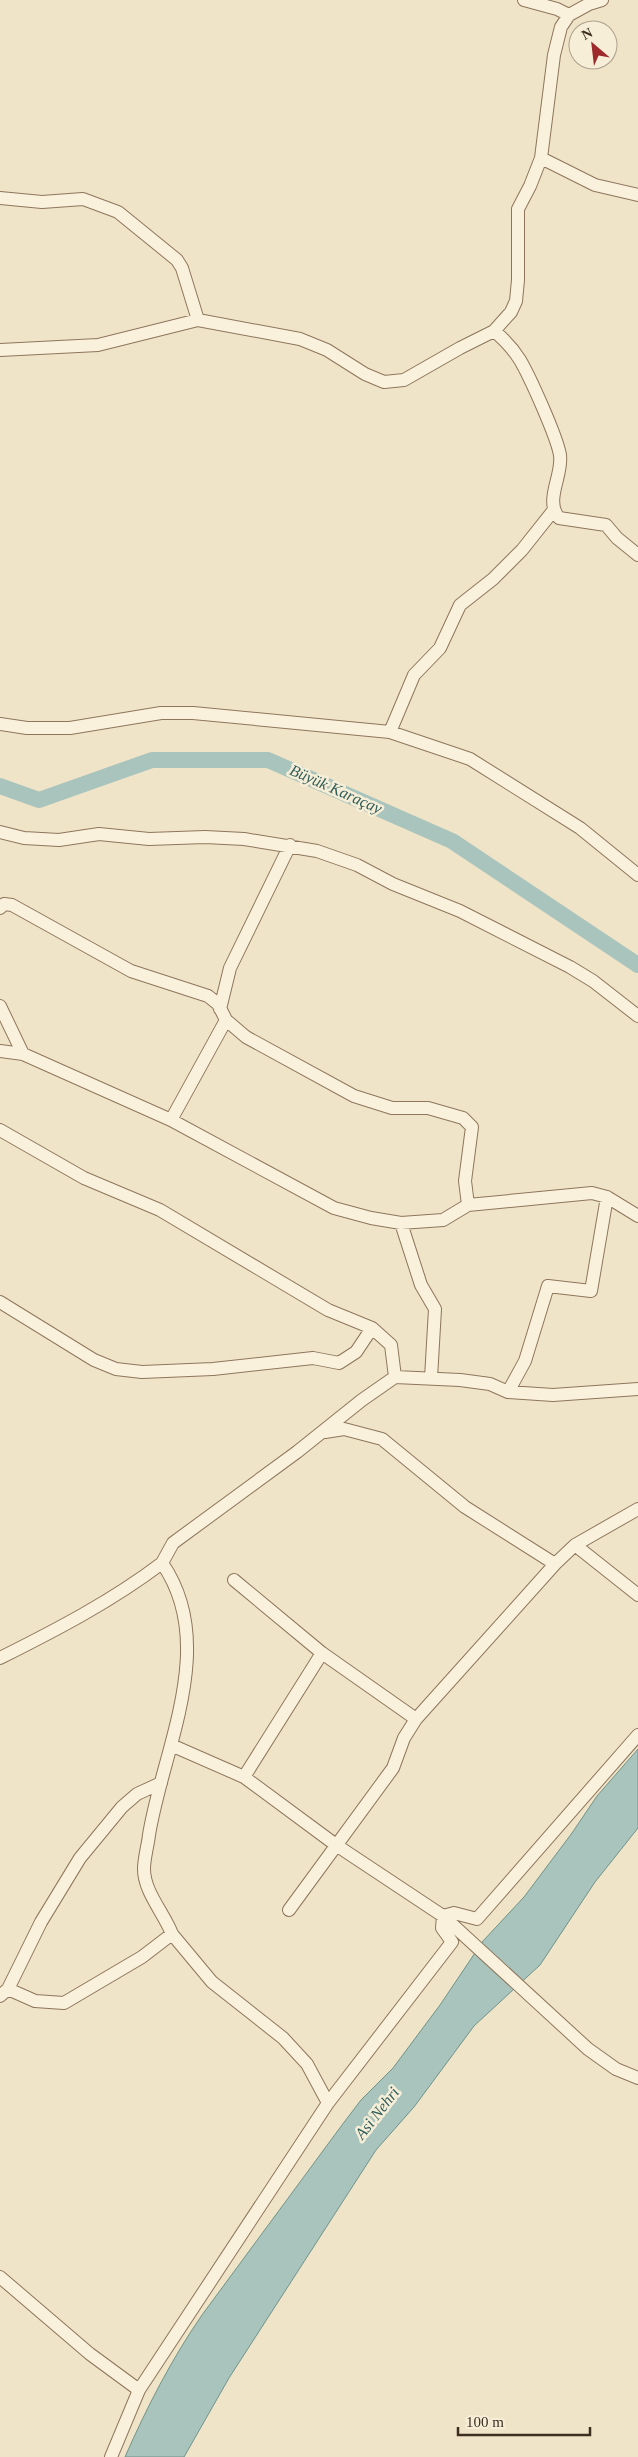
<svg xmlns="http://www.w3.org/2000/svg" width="638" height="2457" viewBox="0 0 638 2457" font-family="'Times New Roman',serif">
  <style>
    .water { fill: #a9c4bc; stroke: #6f938a }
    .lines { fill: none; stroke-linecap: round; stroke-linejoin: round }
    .river { stroke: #a9c4bc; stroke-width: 16 }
    .minor-casing { stroke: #8d765c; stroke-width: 14 }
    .minor { stroke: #faf1dc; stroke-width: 12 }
    .labels { text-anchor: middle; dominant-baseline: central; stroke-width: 5; stroke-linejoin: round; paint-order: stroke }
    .water-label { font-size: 16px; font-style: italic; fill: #2f5d5a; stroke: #f7eed8 }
  </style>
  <rect width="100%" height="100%" fill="#f0e4c8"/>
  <path class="water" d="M638 1749V1828L595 1882 540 1965 474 2026 414 2107 376 2150 229 2378 184 2457H125C147 2407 171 2360 202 2315L342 2125 361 2100 393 2068 440 2005 483 1941 524 1897 572 1833 597 1796Z"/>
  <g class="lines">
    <path class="river" d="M0 786 39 800 152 760H268L452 841 638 965"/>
    <defs>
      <path id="minor" d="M524 0 557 9 569 15
        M541 158 595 185 638 195
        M0 198 42 202 83 199 118 212 177 260 182 268 198 320
        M494 331C504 339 513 349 520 360 530 377 557 437 560 455 563 476 544 500 559 518L606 525 617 538 638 555
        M0 350 98 345 198 320 300 339 327 350 365 374 384 382 404 380 460 348 494 331 511 312 516 301 518 280V209L530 186 541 158 554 55 561 27 569 15 589 4 602 0
        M0 724 27 728H70L161 713H193L390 732 470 759 580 828 638 875
        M390 732 414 675 440 648 460 605 493 579 522 550 553 511
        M0 832 24 838 59 840 99 834 149 839 205 837 244 839 317 851 357 865 393 884 460 911 570 967 593 981 638 1016
        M0 908 4 904 12 905 131 971 208 996 218 1004 226 1020 246 1037 354 1096 392 1108H428L463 1118 472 1127 465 1181 468 1205
        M0 1006 23 1054
        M220 1009 230 968 290 845
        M0 1051 23 1054 171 1120 334 1208 371 1218 401 1223 443 1220 468 1205 592 1193 607 1197 638 1216
        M171 1120 226 1020
        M0 1130 84 1178 160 1210 328 1310 372 1328 391 1345 395 1377 362 1400 297 1452 173 1543 162 1563C219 1645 163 1748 149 1835 148 1845 144 1858 144 1869 144 1892 164 1913 172 1934L142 1957 64 2003 35 2001 8 1989 0 1996
        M401 1223 421 1285 435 1309 431 1378
        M0 1302 94 1360 116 1369 142 1372 213 1369 313 1358 339 1363 356 1352 372 1328
        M395 1377 460 1380 490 1384 508 1392 553 1395 638 1389
        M508 1392 525 1361 548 1286 591 1291 607 1197
        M325 1432 344 1429 382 1439 465 1507 555 1564
        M575 1545 638 1595
        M234 1580 322 1653 416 1719
        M0 1658C56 1630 112 1601 162 1563
        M171 1745 244 1777 336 1845 443 1916 588 2049 616 2069 638 2078
        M244 1777 322 1653
        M289 1910 393 1768 404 1738 416 1719 555 1564 575 1545 638 1509
        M172 1934 212 1982 283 2038 307 2064 328 2103
        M8 1989 41 1922 80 1858 122 1807 137 1794 161 1783
        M0 2277 90 2354 139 2390
        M111 2457 139 2390 328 2103 452 1942 442 1928 443 1916 454 1913 477 1919 638 1735"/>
    </defs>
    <use href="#minor" class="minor-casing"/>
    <use href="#minor" class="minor"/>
  </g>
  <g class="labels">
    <g class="water-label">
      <text transform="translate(336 789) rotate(24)">Büyük Karaçay</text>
      <text transform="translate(377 2113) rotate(-52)">Asi Nehri</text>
    </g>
  </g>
  <g transform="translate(593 45) rotate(332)"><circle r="24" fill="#f7eed8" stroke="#ada18e"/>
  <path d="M0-4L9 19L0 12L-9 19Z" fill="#9e2a2b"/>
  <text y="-8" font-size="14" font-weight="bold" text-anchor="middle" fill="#3d2e20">N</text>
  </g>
  <path d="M458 2427v8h132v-8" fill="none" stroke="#3d2e20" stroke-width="2.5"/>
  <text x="466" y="2427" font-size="15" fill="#3d2e20" stroke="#f7eed8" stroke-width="4" paint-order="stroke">100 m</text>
</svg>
